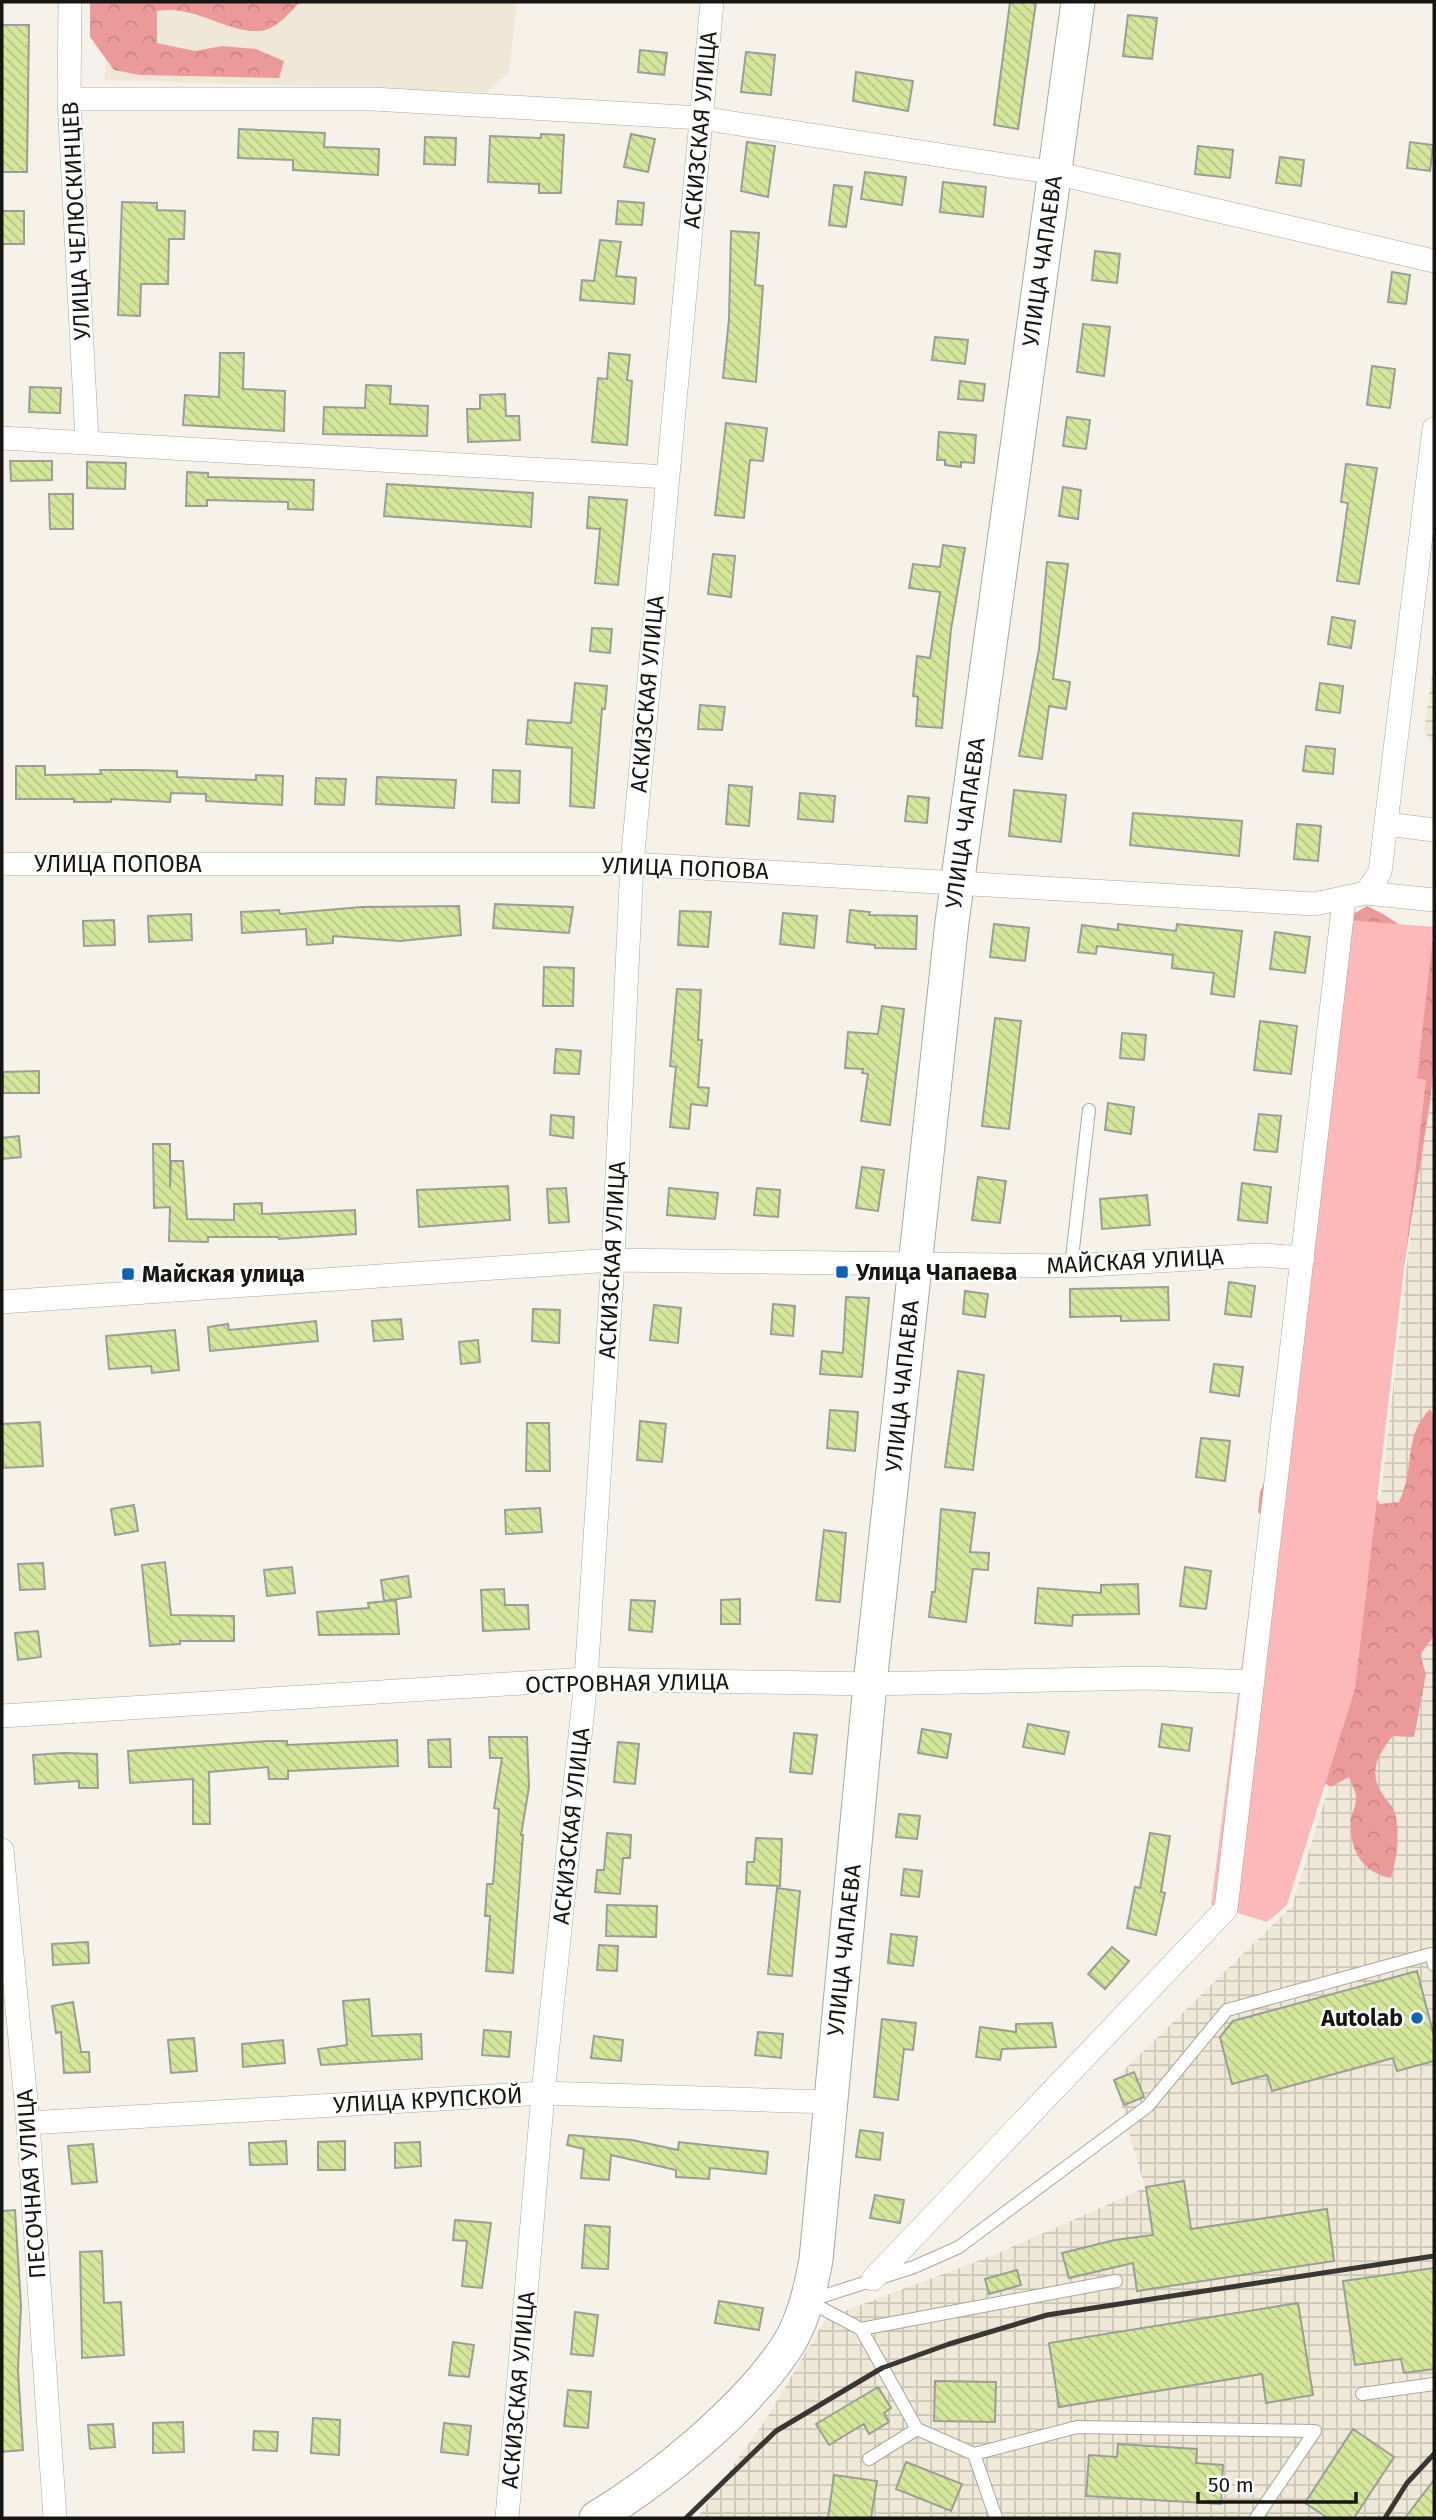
<svg xmlns="http://www.w3.org/2000/svg" width="1436" height="2520" viewBox="0 0 1436 2520" font-family="'Fira Sans',sans-serif">
  <style>
    .built { fill: #efe8d7 }
    .industrial { fill: url(#industrial-grid) }
    .forest { fill: url(#forest-crowns) }
    .green { fill: #fcb9b7 }
    .building { fill: url(#building-back-hatch); stroke: #9c9e95; stroke-width: 2 }
    .lines { fill: none; stroke-linecap: round; stroke-linejoin: round }
    .lane-casing { stroke: #aaa79e; stroke-width: 14 }
    .street-casing { stroke: #aaa79e; stroke-width: 24 }
    .secondary-casing { stroke: #aaa79e; stroke-width: 35 }
    .lane { stroke: #fff; stroke-width: 12 }
    .street { stroke: #fff; stroke-width: 23 }
    .secondary { stroke: #fff; stroke-width: 33 }
    .rail { stroke: #383733; stroke-width: 5 }
    .poi-dot { fill: #0d63b1; stroke: #fff; stroke-width: 2.5 }
    .labels { text-anchor: middle; dominant-baseline: central; stroke-width: 5; stroke-linejoin: round; paint-order: stroke }
    .street-label { font-size: 23px; fill: #161512; stroke: #fff }
    .poi-label { font-size: 23px; font-weight: bold; fill: #161512; stroke: #fff; text-anchor: start }
  </style>
  <defs>
    <pattern id="industrial-grid" width="8" height="8" patternUnits="userSpaceOnUse" patternTransform="scale(1.75)"><rect width="8" height="8" fill="#efe8d7"/><path d="M0 4h8M4 0v8" fill="none" stroke="#ccc6b8"/></pattern>
    <pattern id="forest-crowns" width="20" height="18" patternUnits="userSpaceOnUse" patternTransform="scale(1.75)"><rect width="20" height="18" fill="#ec9a99"/><path d="M2 6a3 3 0 1 1 6 0M12 15a3 3 0 1 1 6 0" fill="none" stroke="#ca8483"/></pattern>
    <pattern id="building-back-hatch" width="6" height="6" patternUnits="userSpaceOnUse" patternTransform="scale(1.75)"><rect width="6" height="6" fill="#d4e79b"/><path d="M-1 5l2 2M0 0l6 6M5-1l2 2" fill="none" stroke="#b5c584"/></pattern>
  </defs>
  <rect width="100%" height="100%" fill="#f7f2e9"/>
  <path class="built" d="M106 2H517L509 73 486 92 105 80Z"/>
  <path class="industrial" d="M1434 661V746L1424 731Z
    M1434 1027V2518H697L768 2416 826 2318 994 2255 1145 2188 1114 2080 1292 1906 1359 1689Z"/>
  <path class="forest" d="M90 2H300C290 12 276 30 260 31 226 33 194 4 157 11V43L195 51 222 46 256 49 284 61 279 78 140 75 114 70 90 37Z
    M1367 906C1391 916 1409 935 1434 941V1063L1430 1103 1369 1486 1380 1504 1399 1502C1416 1467 1402 1438 1430 1409L1434 1418V1636L1420 1655 1426 1674 1414 1737 1393 1736C1377 1755 1368 1773 1383 1795 1387 1801 1393 1806 1395 1813 1400 1834 1397 1858 1391 1878 1362 1872 1349 1850 1351 1820 1352 1813 1356 1805 1356 1798 1356 1791 1351 1783 1349 1777L1331 1787 1326 1784 1289 1828 1288 1541 1258 1512 1260 1492 1268 1474 1350 916Z"/>
  <path class="green" d="M1337 919 1434 927 1417 1078 1426 1080 1355 1689 1287 1905 1267 1922 1211 1905Z"/>
  <path class="building" d="M1010 2H1036L1018 129 994 125Z
    M1128 15 1157 18 1152 59 1123 56Z
    M2 25H29L27 172H2Z
    M640 50 667 53 664 75 638 72Z
    M746 52 775 55 771 95 741 92Z
    M856 72 913 81 908 111 853 101Z
    M239 129 325 133 324 147 379 149 378 175 293 170V160L238 158Z
    M541 134 564 135 561 193H539V184L488 182 490 136 541 138Z
    M631 134 655 139 648 172 624 167Z
    M425 137 456 138 455 165 424 164Z
    M747 142 775 146 768 197 741 191Z
    M1410 142 1433 145 1430 171 1407 168Z
    M1198 146 1233 150 1230 178 1195 174Z
    M1280 157 1304 160 1301 186 1276 183Z
    M865 172 906 177 902 205 861 199Z
    M943 182 986 187 983 217 940 212Z
    M834 185 852 187 846 227 829 225Z
    M618 201 644 203 642 225 616 224Z
    M122 202 157 203V210L185 211 184 239H169L168 284H141L140 316 118 315Z
    M2 211H24V244H2Z
    M731 231 759 233 755 285 763 286 756 382 723 378 729 319Z
    M600 240 621 242 616 276 636 278 634 304 580 300 582 280 594 281Z
    M1095 251 1120 254 1117 283 1092 280Z
    M1392 272 1410 275 1406 304 1388 302Z
    M1083 324 1110 327 1104 376 1077 372Z
    M935 337 968 340 965 364 932 360Z
    M220 353H244L243 389 285 391 284 431 183 425 185 395 219 397Z
    M609 353 630 355 627 380 632 381 627 445 592 442 598 378 607 379Z
    M1372 366 1395 369 1390 408 1367 405Z
    M960 381 985 384 983 401 958 399Z
    M366 385 391 386 390 404 428 406 427 436 323 434 324 407 365 408Z
    M30 387 61 388 60 413 29 412Z
    M505 394 506 416H519L520 440 468 442 467 409H480V395Z
    M1067 417 1090 420 1086 449 1063 446Z
    M726 423 767 428 763 461 750 460 744 518 715 515Z
    M939 432 976 435 974 463 961 462V467L945 465V460H937Z
    M10 461H52V480L11 481Z
    M87 462 126 463 125 489 87 488Z
    M1346 464 1377 468 1359 584 1337 581 1348 503 1341 502Z
    M187 472 208 473V477L314 480 313 510 288 509V502L207 500V506H186Z
    M387 484 533 493 531 527 384 516Z
    M1063 487 1081 490 1078 519 1059 516Z
    M49 494H73V529H50Z
    M589 497 627 500 618 585 595 583 600 529 587 528Z
    M943 545 965 548 951 629 942 728 916 726 918 697 913 696 917 656 930 658 940 592 909 588 913 564 940 567Z
    M713 554 735 556 731 597 708 594Z
    M1047 562 1068 564 1053 679 1070 682 1066 709 1049 706 1042 759 1019 756 1039 649Z
    M1332 617 1355 621 1351 648 1328 644Z
    M592 628 612 629 610 653 590 651Z
    M575 683 607 686 605 709H602L594 808 570 806 572 748 526 744 528 720 571 723Z
    M1320 683 1343 686 1340 713 1316 710Z
    M700 705 725 707 722 730 698 729Z
    M1306 746 1335 749 1333 774 1303 771Z
    M16 766H45V775L101 774 100 770H139L177 771V777L256 780V775L283 776 282 805 206 801V794L171 793 170 802 111 799V802H74V799H16Z
    M493 770 520 771 519 803 492 802Z
    M377 777 456 780 454 808 376 804Z
    M316 778 346 779 344 805 315 804Z
    M729 785 752 787 749 826 726 824Z
    M1014 790 1066 795 1061 842 1009 836Z
    M800 793 835 796 833 822 798 819Z
    M908 796 929 798 927 823 905 821Z
    M1133 813 1242 821 1239 856 1130 845Z
    M1297 824 1321 826 1318 861 1294 859Z
    M495 904 573 907 569 933 493 928Z
    M459 906 461 935 400 941 333 936V943L307 945 306 929 242 933 241 912 279 910 280 914 362 907Z
    M850 910 870 912 869 915 917 916 916 949 875 948V945L847 942Z
    M680 911 711 912 708 947 678 945Z
    M783 913 817 916 814 948 780 944Z
    M191 914 192 940 149 942 148 916Z
    M114 920 115 945 84 946 83 921Z
    M994 924 1029 928 1025 961 990 957Z
    M1118 924 1176 931 1177 924 1242 931 1234 997 1211 994 1214 973 1172 968 1173 955 1097 946 1096 954 1078 952 1082 925 1118 930Z
    M1275 932 1310 937 1305 973 1270 969Z
    M544 967 574 968 573 1006H543Z
    M677 989 701 990 698 1040H702L698 1087 709 1088 707 1106 691 1104 689 1129 670 1127 676 1067 670 1066Z
    M882 1006 904 1009 890 1125 861 1121 868 1074 862 1073 863 1069 845 1068 848 1032 878 1034Z
    M995 1018 1021 1021 1009 1129 982 1126Z
    M1260 1021 1297 1026 1291 1074 1254 1070Z
    M1122 1033 1146 1035 1144 1060 1120 1058Z
    M556 1049 581 1051 579 1074 554 1073Z
    M39 1071V1093H3V1072Z
    M1108 1103 1134 1107 1131 1134 1105 1130Z
    M1259 1114 1281 1116 1277 1152 1254 1150Z
    M551 1115 574 1117 573 1138 550 1135Z
    M19 1136 21 1157 2 1159V1138Z
    M153 1144H170V1187L171 1161H183L187 1219 234 1220V1204L262 1203V1214L355 1210 356 1234 279 1239 278 1237H208V1242L169 1241 170 1207 154 1208Z
    M862 1167 884 1170 878 1211 856 1208Z
    M978 1177 1006 1181 1000 1223 972 1220Z
    M1242 1183 1271 1187 1267 1223 1238 1220Z
    M508 1186 510 1220 419 1227 417 1190Z
    M566 1188 569 1222 549 1223 547 1189Z
    M669 1188 718 1193 715 1219 667 1215Z
    M757 1188 780 1190 778 1217 754 1215Z
    M1147 1195 1150 1225 1102 1229 1100 1199Z
    M1229 1282 1255 1286 1251 1317 1225 1314Z
    M1168 1287 1169 1320 1121 1321V1316L1070 1317V1289Z
    M965 1291 988 1294 985 1317 963 1314Z
    M846 1297 869 1298 862 1377 820 1374 822 1351 843 1353Z
    M773 1304 795 1306 793 1336 771 1334Z
    M654 1305 681 1308 678 1343 650 1340Z
    M533 1309 560 1310 559 1343 532 1341Z
    M401 1319 403 1339 374 1341 372 1321Z
    M316 1321 318 1341 210 1351 208 1327 228 1324 229 1330Z
    M175 1330 179 1370 152 1373 151 1366 109 1369 106 1336Z
    M478 1340 480 1362 461 1364 459 1342Z
    M1214 1364 1243 1367 1239 1396 1210 1392Z
    M958 1371 984 1375 973 1470 945 1467Z
    M830 1410 858 1412 855 1451 827 1448Z
    M640 1421 666 1424 662 1462 637 1460Z
    M40 1422 43 1466 3 1468 2 1424Z
    M527 1423H549L550 1471H526Z
    M1201 1438 1230 1441 1225 1481 1196 1477Z
    M134 1505 138 1531 115 1535 111 1509Z
    M540 1508 542 1532 506 1534 505 1510Z
    M941 1509 975 1513 970 1552 989 1553 988 1570 973 1569 966 1622 929 1617 932 1592H935Z
    M824 1530 846 1533 840 1602 816 1600Z
    M165 1562 171 1615 234 1616V1641H180V1644L150 1646 142 1565Z
    M43 1563 45 1589 20 1590 18 1564Z
    M292 1567 295 1593 267 1596 264 1570Z
    M1185 1567 1211 1571 1206 1609 1180 1606Z
    M408 1576 411 1597 384 1601 381 1580Z
    M1138 1584 1139 1614 1073 1615 1072 1626 1035 1623 1038 1588 1101 1593V1585Z
    M504 1589 505 1605H528L529 1629 483 1631 481 1590Z
    M740 1599V1624H721V1600Z
    M396 1600 399 1634 319 1635 317 1612 369 1608 368 1603Z
    M631 1600 655 1601 652 1632 629 1630Z
    M38 1631 41 1657 18 1660 15 1633Z
    M1028 1724 1069 1732 1064 1754 1023 1747Z
    M1162 1724 1192 1728 1189 1751 1159 1747Z
    M922 1729 951 1734 947 1758 918 1753Z
    M794 1733 817 1735 812 1774 790 1772Z
    M489 1737H527L529 1787 521 1835H523L513 1973 486 1971 490 1916H485L487 1884H493L499 1809 494 1808 502 1758H490Z
    M450 1739 451 1767H429L428 1740Z
    M397 1740 398 1766 288 1771V1779H269L268 1767 209 1772 210 1824H193V1779L130 1783 128 1751 268 1741H287V1745Z
    M618 1742 639 1744 635 1784 614 1782Z
    M64 1753 97 1754 98 1788H79V1781L35 1784 33 1755Z
    M899 1814 920 1816 917 1839 896 1837Z
    M607 1833 631 1835 630 1858H623L620 1894 595 1892 597 1870H604Z
    M1150 1833 1170 1836 1161 1892 1165 1893 1156 1935 1127 1928 1135 1887 1140 1888Z
    M756 1838 782 1839 780 1886 746 1884 747 1862H754Z
    M904 1869 922 1871 919 1897 901 1895Z
    M777 1888 800 1891 792 1976 768 1974Z
    M607 1905 657 1906 656 1937 606 1936Z
    M891 1934 917 1937 913 1966 888 1963Z
    M88 1942 89 1963 53 1965 52 1944Z
    M599 1945 618 1946 617 1971 597 1970Z
    M1112 1947 1129 1961 1105 1989 1088 1974Z
    M1417 1971 1434 2036V2061L1397 2071 1393 2058 1272 2091 1267 2075 1232 2084 1220 2037 1233 2021Z
    M369 1999 372 2036 421 2034 422 2059 321 2065 318 2049 347 2045 343 2001Z
    M73 2002 81 2052H89L90 2072 64 2073 61 2032 56 2033 52 2006Z
    M882 2019 916 2023 913 2050 904 2049 898 2100 874 2097Z
    M1052 2023 1056 2047 1002 2049 1000 2060 976 2057 980 2027 1016 2032V2024Z
    M484 2030 511 2032 509 2057 482 2055Z
    M758 2032 783 2034 781 2058 755 2055Z
    M594 2036 623 2040 621 2061 591 2058Z
    M194 2038 197 2071 171 2073 168 2040Z
    M283 2040 285 2063 243 2067 242 2044Z
    M1134 2072 1144 2097 1124 2105 1114 2080Z
    M860 2130 883 2133 880 2160 856 2157Z
    M569 2135 632 2140 678 2150 679 2142 768 2152 766 2174 710 2168 709 2179 676 2177V2170L611 2155 609 2180 581 2178 584 2149 567 2145Z
    M286 2141 287 2164 250 2165 249 2143Z
    M345 2141V2170H318V2142Z
    M420 2142 421 2166 395 2168V2143Z
    M93 2144 97 2182 72 2184 68 2146Z
    M1184 2181 1191 2229 1327 2209 1334 2261 1137 2291 1133 2263 1069 2278 1062 2253 1115 2240 1153 2235 1146 2187Z
    M875 2195 904 2200 900 2223 870 2218Z
    M15 2210 21 2306 18 2370 23 2450 2 2452V2211Z
    M455 2220 491 2223 482 2288 462 2286 467 2241 453 2240Z
    M585 2225 610 2227 608 2269 582 2268Z
    M102 2251 104 2303 121 2302 124 2355 82 2358 80 2252Z
    M1434 2268V2369L1404 2373 1401 2359 1355 2365 1343 2281Z
    M1017 2270 1021 2285 989 2294 985 2279Z
    M719 2301 763 2308 759 2330 715 2323Z
    M1298 2303 1313 2395 1266 2403 1262 2374 1059 2407 1049 2343Z
    M575 2312 598 2315 593 2356 571 2354Z
    M453 2342 474 2345 469 2377 449 2375Z
    M935 2381 996 2382 995 2422 934 2421Z
    M878 2387 891 2408 884 2413 889 2422 869 2434 864 2424 829 2445 816 2424Z
    M568 2390 591 2392 588 2428 564 2426Z
    M313 2418 340 2420 339 2455 311 2453Z
    M183 2422 184 2452 153 2453V2423Z
    M444 2423 471 2426 468 2455 441 2452Z
    M113 2424 115 2447 90 2449 88 2425Z
    M1353 2429 1394 2457 1354 2518H1328L1305 2503Z
    M254 2431 278 2432 277 2451 253 2450Z
    M1118 2444 1197 2449 1196 2463 1223 2465 1221 2504 1086 2496 1089 2455 1117 2457Z
    M906 2462 962 2484 951 2511 896 2489Z
    M834 2475 877 2481 871 2518H828Z
    M1434 2480V2518H1405Z"/>
  <g class="lines">
    <defs>
      <path id="lane" d="M1071 1266 1089 1110
        M811 2300 914 2267 959 2247 1148 2106 1227 2010 1431 1954 1434 1965
        M808 2301 861 2329 917 2429 974 2454 1077 2427 1315 2431 1256 2518
        M861 2329 1116 2281
        M1362 2394 1434 2384
        M974 2454 996 2518
        M869 2459 917 2429"/>
      <path id="street" d="M70 2 69 99 87 441
        M69 99H373L701 118 1055 173 1434 261
        M2 438 667 477
        M1387 824 1434 830
        M2 864H632L1314 904 1366 893 1434 900
        M1366 893 1380 872 1434 429
        M2 1302 613 1260 1071 1266 1261 1255 1303 1258
        M2 1716 586 1679 870 1684 1147 1678 1253 1682
        M2 1850 28 2123 55 2518
        M28 2123 543 2093 829 2102
        M873 2279 1226 1909 1344 900
        M507 2518 543 2093 586 1679 613 1260 632 864 712 2"/>
      <path id="secondary" d="M596 2518C660 2479 741 2413 784 2351 803 2324 810 2291 816 2260L870 1684 952 922 1078 2"/>
    </defs>
    <use href="#lane" class="lane-casing"/>
    <use href="#street" class="street-casing"/>
    <use href="#secondary" class="secondary-casing"/>
    <use href="#lane" class="lane"/>
    <use href="#street" class="street"/>
    <use href="#secondary" class="secondary"/>
    <path class="rail" d="M686 2518 776 2431 882 2368 949 2344 1047 2315 1434 2256
      M1385 2518 1407 2483 1434 2454"/>
  </g>
  <g class="poi-dot">
    <rect x="835" y="1265" width="14" height="14" rx="3.5"/>
    <rect x="121" y="1267" width="14" height="14" rx="3.5"/>
    <circle cx="1417" cy="2018" r="7"/>
  </g>
  <g class="labels">
    <g class="street-label">
      <text transform="translate(700 130) rotate(-85)">АСКИЗСКАЯ УЛИЦА</text>
      <text transform="translate(76 221) rotate(-93)">УЛИЦА ЧЕЛЮСКИНЦЕВ</text>
      <text transform="translate(1042 261) rotate(-82)">УЛИЦА ЧАПАЕВА</text>
      <text transform="translate(647 694) rotate(-85)">АСКИЗСКАЯ УЛИЦА</text>
      <text transform="translate(965 823) rotate(-82)">УЛИЦА ЧАПАЕВА</text>
      <text x="118" y="864">УЛИЦА ПОПОВА</text>
      <text transform="translate(685 868) rotate(2)">УЛИЦА ПОПОВА</text>
      <text transform="translate(612 1260) rotate(-87)">АСКИЗСКАЯ УЛИЦА</text>
      <text transform="translate(1135 1261) rotate(-3)">МАЙСКАЯ УЛИЦА</text>
      <text transform="translate(902 1386) rotate(-84)">УЛИЦА ЧАПАЕВА</text>
      <text transform="translate(627 1683) rotate(-1)">ОСТРОВНАЯ УЛИЦА</text>
      <text transform="translate(571 1826) rotate(-84)">АСКИЗСКАЯ УЛИЦА</text>
      <text transform="translate(844 1950) rotate(-84)">УЛИЦА ЧАПАЕВА</text>
      <text transform="translate(428 2100) rotate(-3)">УЛИЦА КРУПСКОЙ</text>
      <text transform="translate(31 2184) rotate(-94)">ПЕСОЧНАЯ УЛИЦА</text>
      <text transform="translate(518 2390) rotate(-85)">АСКИЗСКАЯ УЛИЦА</text>
    </g>
    <g class="poi-label">
      <text x="856" y="1272">Улица Чапаева</text>
      <text x="142" y="1274">Майская улица</text>
      <text x="1403" y="2018" text-anchor="end">Autolab</text>
    </g>
  </g>
  <rect width="1436" height="2520" fill="none" stroke="#161512" stroke-width="7"/>
  <path d="M1198 2492v10h158v-10" fill="none" stroke="#161512" stroke-width="3.5"/>
  <text x="1208" y="2492" font-size="21" fill="#161512" stroke="#ffffff" stroke-width="5" paint-order="stroke">50 m</text>
</svg>
